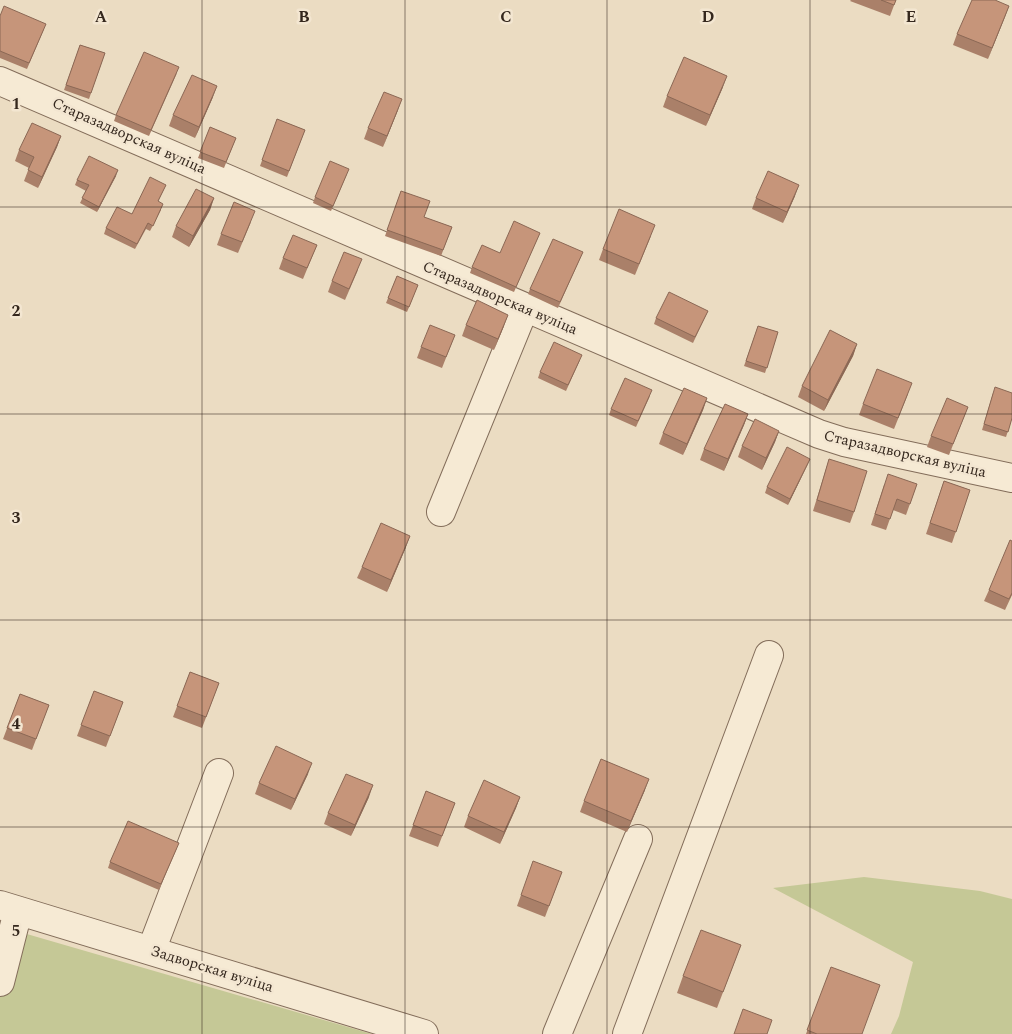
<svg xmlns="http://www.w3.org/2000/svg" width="1012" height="1034" viewBox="0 0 1012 1034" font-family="Spectral,serif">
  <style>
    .green { fill: #c5c896 }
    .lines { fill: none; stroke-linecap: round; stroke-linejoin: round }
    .minor-casing { stroke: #836d5a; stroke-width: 30 }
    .minor { stroke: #f6ead4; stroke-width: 28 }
    .wall { fill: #aa8069 }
    .shaded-wall { fill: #8b6855 }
    .building { fill: #c6957a; stroke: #8b6855 }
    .grid { fill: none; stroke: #34271d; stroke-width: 1; stroke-opacity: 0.55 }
    .labels { text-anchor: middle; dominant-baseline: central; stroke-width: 5; stroke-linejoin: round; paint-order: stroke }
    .street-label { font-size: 15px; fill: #34271d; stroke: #f3e6d1 }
    .grid-label { font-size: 16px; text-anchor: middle; font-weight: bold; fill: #34271d; stroke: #f3e6d1; stroke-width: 5; stroke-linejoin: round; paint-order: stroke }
  </style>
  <rect width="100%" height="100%" fill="#ebdcc2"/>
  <path class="green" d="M864 877 980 891 1012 899V1034H891L899 1016 913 962 773 888Z
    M0 926 13 930 372 1034H0Z"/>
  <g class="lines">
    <defs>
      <path id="minor" d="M0 81 819 434 844 442 1012 478
        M441 512 524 309
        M0 905 424 1034
        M151 951 219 773
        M0 982 18 911
        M557 1034 638 839
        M627 1034 769 655"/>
    </defs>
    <use href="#minor" class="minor-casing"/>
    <use href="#minor" class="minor"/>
  </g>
  <path class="wall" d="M851 0H896L890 16 850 1Z
    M1009 6 988 59 953 45 957 34Z
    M0 16 44 29 27 69 0 58Z
    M80 45 105 53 89 99 64 90Z
    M177 73 149 136 114 121 116 115Z
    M723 87 706 126 663 107 667 96Z
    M213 97 195 138 169 126 173 115Z
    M398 110 383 147 364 139 368 128Z
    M277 119 305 130 287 177 260 166Z
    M210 127 236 138 224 168 198 158Z
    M61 136 57 147 38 188 24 181 29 168 15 161 19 150Z
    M347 174 331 211 313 203 315 197Z
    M116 176 97 212 80 203 86 191 75 185 77 180Z
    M166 185 158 202 161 210 150 231 146 229 135 249 104 234 106 228 132 214Z
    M401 191 424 217 452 227 441 256 385 236Z
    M795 196 783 223 752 209 756 198Z
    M214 198 210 210 189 247 172 237 176 226Z
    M251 222 238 253 217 245 221 234Z
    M540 233 514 292 470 273 472 267Z
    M651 236 635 275 599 260 603 249Z
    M317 245 303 279 279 269 283 258Z
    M583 252 558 308 528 294 530 289Z
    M358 270 345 300 328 292 332 281Z
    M397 276 418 285 407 312 386 303Z
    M708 311 693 343 654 324 656 318Z
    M466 325 504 326 494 350 462 336Z
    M758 326 778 332 765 373 744 366Z
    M455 335 442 368 417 358 421 347Z
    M857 344 853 356 824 411 798 397 802 386Z
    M580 360 566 391 538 378 540 372Z
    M993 393 1012 418 1006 437 982 430Z
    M908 394 894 429 859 415 863 404Z
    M650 396 636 427 609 415 611 409Z
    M707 398 703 410 683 455 659 444 663 433Z
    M968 407 949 455 927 447 931 436Z
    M748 414 744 425 724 471 700 460 704 449Z
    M779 431 775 442 762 470 738 457 742 446Z
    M810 459 788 505 765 493 767 487Z
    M829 459 854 512 850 523 813 511Z
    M944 481 970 490 952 543 926 534Z
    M917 484 906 515 893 510 886 530 871 525 884 485Z
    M1012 541V595L1005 610 984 601 989 590Z
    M406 547 387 592 357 578 362 567Z
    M190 672 219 683 202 728 173 717Z
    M94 691 123 702 106 747 77 736Z
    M20 694 49 705 32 750 3 739Z
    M308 774 291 810 255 794 259 783Z
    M645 790 627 832 580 812 584 801Z
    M426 791 455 803 438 847 409 836Z
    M369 797 351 836 324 824 328 813Z
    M520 797 516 808 500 844 464 827 468 816Z
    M177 848 159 890 108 868 110 862Z
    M562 872 545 917 517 906 521 895Z
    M741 945 717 1008 677 993 683 976Z
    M831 967 862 1034H806Z"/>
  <path class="shaded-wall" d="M1009 6 1005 17 988 59 992 48Z
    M727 76 723 87 706 126 710 115Z
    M217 86 213 97 195 138 199 127Z
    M402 99 398 110 383 147 387 136Z
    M61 136 57 147 38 188 42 177Z
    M118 170 116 176 97 212 99 207Z
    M799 185 795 196 783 223 787 212Z
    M214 198 210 210 189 247 193 236Z
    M508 315 504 326 494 350 498 339Z
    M857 344 853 356 824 411 828 400Z
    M707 398 703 410 683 455 687 444Z
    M748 414 744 425 724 471 728 459Z
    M779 431 775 442 762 470 766 458Z
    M810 459 808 464 788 505 790 499Z
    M410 536 406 547 387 592 391 580Z
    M312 763 308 774 291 810 295 799Z
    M649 779 645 790 627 832 631 821Z
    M373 785 369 797 351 836 355 825Z
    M520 797 516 808 500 844 504 832Z"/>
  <path class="building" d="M881 0H896L894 5Z
    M972 0H995L1009 6 992 48 957 34Z
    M4 6 46 24 29 63 0 51V16Z
    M80 45 105 53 91 93 66 85Z
    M144 52 179 67 151 130 116 115Z
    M684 57 727 76 710 115 667 96Z
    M192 75 217 86 199 127 173 115Z
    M384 92 402 99 387 136 368 128Z
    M277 119 305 130 289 171 262 160Z
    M32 123 61 136 42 177 28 170 34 157 19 150Z
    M210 127 236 138 226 162 200 152Z
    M89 156 118 170 99 207 82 198 89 185 77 180Z
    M330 161 349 169 333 206 315 197Z
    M768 171 799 185 787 212 756 198Z
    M150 177 166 185 158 201 163 204 153 226 148 223 137 244 106 228 117 207 132 214Z
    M196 189 214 198 193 236 176 226Z
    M401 191 430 201 424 217 452 227 443 250 387 230Z
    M234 202 255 211 242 242 221 234Z
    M619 209 655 225 639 264 603 249Z
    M514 221 540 233 516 287 472 267 482 245 500 253Z
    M293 235 317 245 307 268 283 258Z
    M553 239 583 252 560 302 530 289Z
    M344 252 362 259 349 289 332 281Z
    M397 276 418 285 409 307 388 298Z
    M669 292 708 311 695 337 656 318Z
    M477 300 508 315 498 339 466 325Z
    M430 325 455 335 446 357 421 347Z
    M758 326 778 332 767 368 746 361Z
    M830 330 857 344 828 400 802 386Z
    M554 342 582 355 568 385 540 372Z
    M877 369 912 383 898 418 863 404Z
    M625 378 652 390 638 421 611 409Z
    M995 387 1012 393V418L1008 432 984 424Z
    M684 388 707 398 687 444 663 433Z
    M947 398 968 407 953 444 931 436Z
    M725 404 748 414 728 459 704 449Z
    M755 419 779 431 766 458 742 446Z
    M787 447 810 459 790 499 767 487Z
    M829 459 867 471 854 512 817 500Z
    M888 474 917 484 910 504 897 499 890 519 875 514Z
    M944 481 970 490 956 532 930 523Z
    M381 523 410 536 391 580 362 567Z
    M1010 540 1012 541V593L1009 599 989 590Z
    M190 672 219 683 206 717 177 706Z
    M94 691 123 702 110 736 81 725Z
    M20 694 49 705 36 739 7 728Z
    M276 746 312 763 295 799 259 783Z
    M601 759 649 779 631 821 584 801Z
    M346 774 373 785 355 825 328 813Z
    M484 780 520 797 504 832 468 816Z
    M426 791 455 803 442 836 413 825Z
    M128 821 179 843 161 884 110 862Z
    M533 861 562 872 549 906 521 895Z
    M701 930 741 945 723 992 683 976Z
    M831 967 880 985 862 1034H817L807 1030Z
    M743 1009 772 1020 767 1034H734Z"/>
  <path class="grid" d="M202 0V1034M405 0V1034M607 0V1034M810 0V1034M0 207H1012M0 414H1012M0 620H1012M0 827H1012"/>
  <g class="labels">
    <g class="street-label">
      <text transform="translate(129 136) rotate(24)">Старазадворская вуліца</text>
      <text transform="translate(500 298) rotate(23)">Старазадворская вуліца</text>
      <text transform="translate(905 454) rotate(13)">Старазадворская вуліца</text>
      <text transform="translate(212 969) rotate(17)">Задворская вуліца</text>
    </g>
  </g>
  <g class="grid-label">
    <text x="101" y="22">A</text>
    <text x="304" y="22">B</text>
    <text x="506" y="22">C</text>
    <text x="708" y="22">D</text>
    <text x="911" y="22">E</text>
    <text x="16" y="109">1</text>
    <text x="16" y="316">2</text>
    <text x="16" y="523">3</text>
    <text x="16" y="729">4</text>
    <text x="16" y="936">5</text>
  </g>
</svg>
